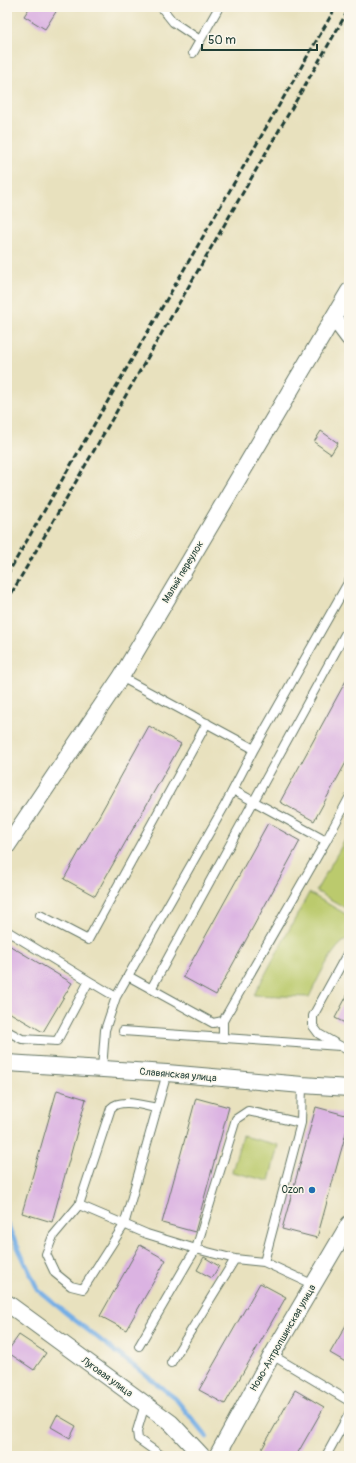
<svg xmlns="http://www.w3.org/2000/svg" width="356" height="1463" viewBox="0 0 356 1463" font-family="Pangolin,sans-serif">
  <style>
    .green { fill: #bbca6d; stroke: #6d8450 }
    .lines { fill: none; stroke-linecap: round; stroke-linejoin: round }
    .stream { stroke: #74aee5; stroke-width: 4.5 }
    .building { fill: #dbb3e2 }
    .lane-casing { stroke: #657664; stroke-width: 10 }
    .street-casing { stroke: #657664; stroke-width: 18 }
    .lane { stroke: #fff; stroke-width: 8 }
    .street { stroke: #fff; stroke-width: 16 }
    .rail { stroke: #1f3d34; stroke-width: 3; stroke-dasharray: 6 3; stroke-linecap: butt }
    .poi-dot { fill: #1f6fb2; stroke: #fbf7ec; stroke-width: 1.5 }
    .labels { text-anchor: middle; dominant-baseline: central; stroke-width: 3; stroke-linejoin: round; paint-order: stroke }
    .street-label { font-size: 10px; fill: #1f3d34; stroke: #fbf7ec }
    .poi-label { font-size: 10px; fill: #1f3d34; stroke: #fbf7ec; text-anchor: end }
  </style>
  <rect width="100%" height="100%" fill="#fbf7ec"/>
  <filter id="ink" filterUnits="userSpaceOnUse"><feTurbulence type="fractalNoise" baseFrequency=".025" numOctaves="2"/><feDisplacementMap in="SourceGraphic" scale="8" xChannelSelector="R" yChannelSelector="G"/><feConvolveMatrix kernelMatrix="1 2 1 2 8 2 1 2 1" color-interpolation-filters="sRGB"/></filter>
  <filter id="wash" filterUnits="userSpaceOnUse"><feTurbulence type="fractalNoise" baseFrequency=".012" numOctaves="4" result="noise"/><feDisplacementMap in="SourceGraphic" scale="16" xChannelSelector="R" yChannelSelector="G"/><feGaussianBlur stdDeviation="0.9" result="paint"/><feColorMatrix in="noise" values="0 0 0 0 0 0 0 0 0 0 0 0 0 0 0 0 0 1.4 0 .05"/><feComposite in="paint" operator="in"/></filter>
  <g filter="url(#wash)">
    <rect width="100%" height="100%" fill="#e8e1be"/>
    <path class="green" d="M349 833V910L316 891Z
      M309 893 349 916V939C334 942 316 983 309 997L254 995Z
      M242 1136 278 1145 269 1181 232 1172Z"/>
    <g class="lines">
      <path class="stream" d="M7 1224 38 1290 67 1314 175 1398 207 1437"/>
    </g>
    <g id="blocks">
      <path class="building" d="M30 7H59L45 29 24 16Z
        M321 431 338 443 331 454 314 442Z
        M349 675V757L314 821 280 802Z
        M149 726 181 744 95 896 64 879Z
        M268 823 300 841 216 995 183 977Z
        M7 944 72 983 43 1032 7 1011Z
        M349 992V1025L335 1018Z
        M57 1090 86 1099 52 1222 22 1213Z
        M196 1098 229 1107 195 1232 162 1223Z
        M316 1107 349 1116V1122L317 1238 282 1229Z
        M140 1245 166 1260 126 1330 100 1316Z
        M204 1257 219 1266 212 1278 197 1270Z
        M260 1283 286 1297 225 1404 199 1390Z
        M349 1320V1364L330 1353Z
        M19 1335 46 1353 34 1370 7 1352Z
        M295 1390 324 1407 296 1456H258Z
        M57 1415 76 1426 70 1438 51 1427Z"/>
    </g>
  </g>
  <g filter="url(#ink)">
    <use href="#blocks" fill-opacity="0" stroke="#657664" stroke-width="1"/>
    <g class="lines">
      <defs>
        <path id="lane" d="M161 7 173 22 200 40
          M193 53 219 7
          M254 749 349 581
          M326 841 349 798
          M40 915 88 940 207 723
          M7 931 89 981 116 997 105 1030 102 1069
          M349 952 347 954 313 1016V1026L319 1034 349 1051
          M128 976 213 1023 223 1021 326 841 233 790
          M151 989 349 627
          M116 997 225 805 254 749 121 677
          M7 1031 22 1039 57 1041 89 981
          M123 1031 340 1046
          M223 1037V1021
          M157 1108C144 1106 121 1098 111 1108L79 1205 53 1236 46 1254 55 1273 71 1286 83 1289 124 1225 167 1073
          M79 1205 147 1234 196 1249 235 1259 264 1262 314 1285
          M264 1262 301 1123 302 1085
          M139 1346 189 1260 196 1249 236 1119 248 1111 301 1123
          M272 1355 349 1401
          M171 1363 235 1259
          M145 1404 137 1431 138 1439 162 1456
          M326 1456 349 1414"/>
        <path id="street" d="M334 318 349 338
          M7 846 121 677 349 291
          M7 1063 167 1073 302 1085 349 1088
          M7 1303 171 1423 202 1456
          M217 1456 272 1355 349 1224"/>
      </defs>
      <use href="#lane" class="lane-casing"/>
      <use href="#street" class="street-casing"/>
      <use href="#lane" class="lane"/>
      <use href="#street" class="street"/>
      <path class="rail" d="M7 575 336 7
        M7 601 349 9"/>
    </g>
  </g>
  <circle class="poi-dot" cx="312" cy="1190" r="4"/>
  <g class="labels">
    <g class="street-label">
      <text transform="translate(183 572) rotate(-59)">Малый переулок</text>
      <text transform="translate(178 1075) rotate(5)">Славянская улица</text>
      <text transform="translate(283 1338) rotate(-60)">Ново-Антропшинская улица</text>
      <text transform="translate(107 1377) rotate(36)">Луговая улица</text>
    </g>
    <g class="poi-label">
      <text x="304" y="1190">Ozon</text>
    </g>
  </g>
  <rect width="356" height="1463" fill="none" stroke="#fbf7ec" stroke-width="24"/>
  <path d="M202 44v6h115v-6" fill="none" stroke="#1f3d34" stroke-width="2"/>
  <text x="208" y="44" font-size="12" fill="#1f3d34" stroke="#fbf7ec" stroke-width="3" paint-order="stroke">50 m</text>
</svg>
